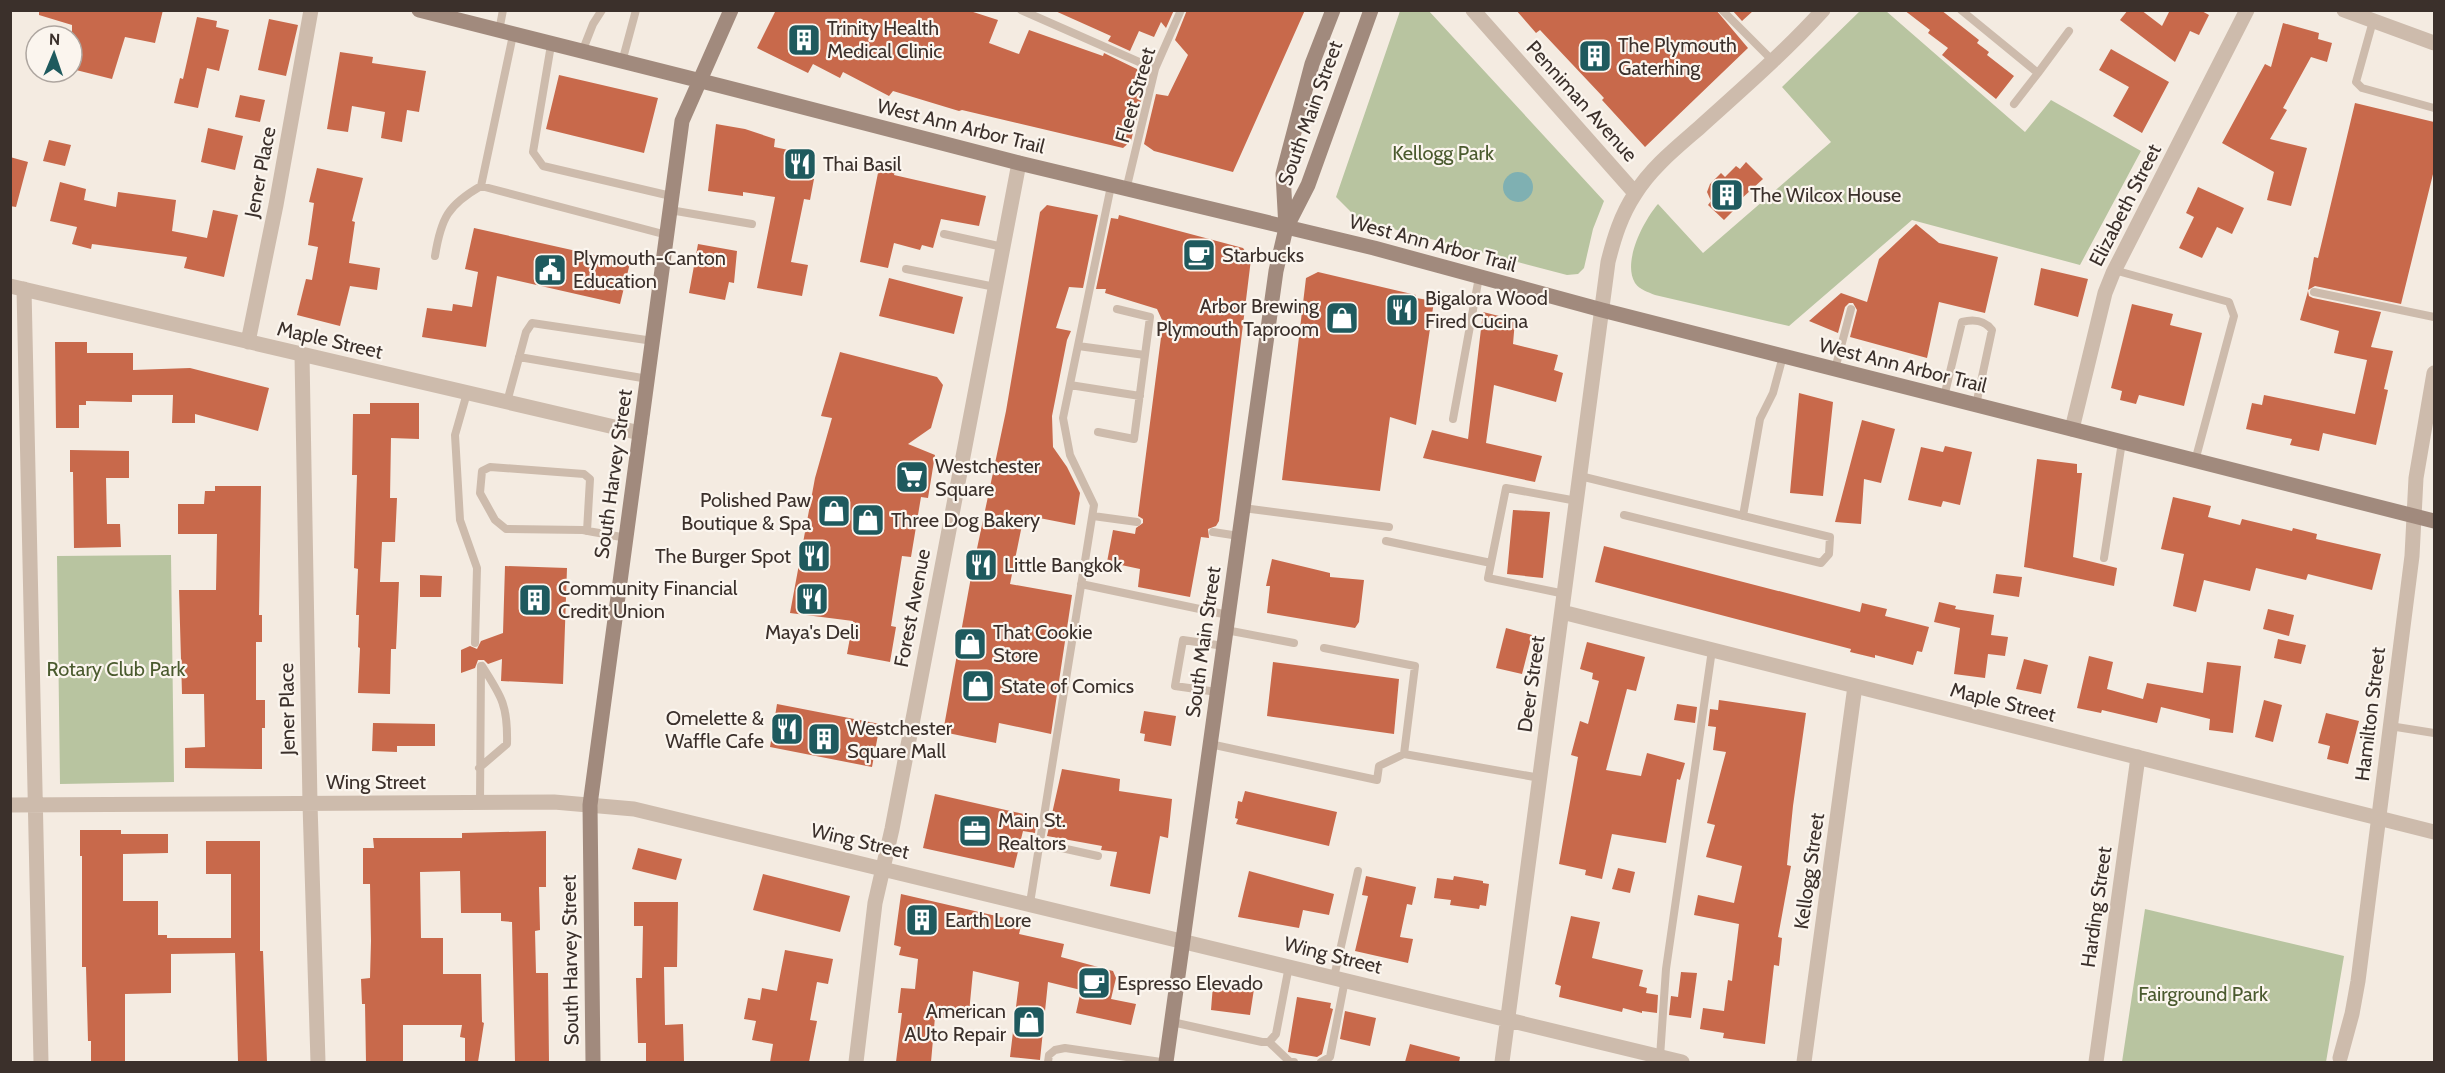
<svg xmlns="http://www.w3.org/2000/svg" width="2445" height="1073" viewBox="0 0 2445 1073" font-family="Cabin,sans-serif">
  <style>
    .green { fill: #b8c4a0 }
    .water { fill: #7fb0b2 }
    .building { fill: #c8694b }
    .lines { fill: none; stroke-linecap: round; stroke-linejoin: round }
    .lane { stroke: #cdbbac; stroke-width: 8 }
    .street { stroke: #cdbbac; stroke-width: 15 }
    .secondary { stroke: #a18a7d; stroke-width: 15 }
    .labels { text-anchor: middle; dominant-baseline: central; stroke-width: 4.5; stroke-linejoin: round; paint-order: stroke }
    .poi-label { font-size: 20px; fill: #3b302b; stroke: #fbf5ee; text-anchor: start }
    .street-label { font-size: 20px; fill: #3b302b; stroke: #fbf5ee }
    .park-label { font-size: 20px; fill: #4a5a2e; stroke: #fbf5ee }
  </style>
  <rect width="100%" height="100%" fill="#f4ebe1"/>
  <path class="green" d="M1428 10 1604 201 1593 229 1584 268 1578 274 1567 275 1359 220 1336 197 1400 11Z
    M1861 10 1886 11 2025 132 2051 100 2141 151 2080 265 1912 220 1789 326 1655 295C1648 292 1640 290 1635 283 1622 262 1644 220 1658 204L1703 253 1831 142 1782 87Z
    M171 555 174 782 60 784 57 556Z
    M2145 909 2344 956 2326 1062H2329H2122Z"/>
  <path class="water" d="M1503 187a15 15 0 1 1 30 0a15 15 0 1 1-30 0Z"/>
  <path class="building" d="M39 10H163L155 43 125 37 112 79 72 69V25L39 15Z
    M776 10H967L998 20 989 43 1019 54 1029 30 1103 56 1104 53 1145 73 1138 92 1143 93 1131 141 1123 148 962 110 959 111 893 91 889 96 843 72 840 78 813 64 808 73 757 48Z
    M1053 10H1174L1166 28 1161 22 1154 37 1139 31 1130 51 1108 41 1111 36Z
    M1187 10H1305L1233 172 1154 151 1144 144 1156 94 1168 96 1188 55 1175 40Z
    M1516 10H1716L1748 48 1645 147 1602 100 1604 98 1540 30 1536 33Z
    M1732 10H1754L1742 21Z
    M1904 10H1941L1979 40 1977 43 1989 52 1987 55 2014 76 1996 99 1942 55 1948 48 1928 33 1930 30Z
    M2128 10H2141L2162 26 2170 10H2200L2209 15 2199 35 2190 31 2175 62 2120 20Z
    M197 17 217 21 216 27 229 30 219 71 207 68 198 108 174 103 180 78 183 79Z
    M269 19 298 25 286 76 258 70Z
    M2283 23 2319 33 2318 39 2332 43 2327 62 2311 57 2283 108 2287 110 2270 139 2307 148 2291 206 2267 200 2274 172 2222 143 2265 64 2271 67Z
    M2111 49 2169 82 2142 133 2113 116 2129 87 2099 70Z
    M340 52 373 57 372 63 426 71 419 112 407 110 402 142 381 138 385 112 352 106 348 132 327 129Z
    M559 75 658 98 644 153 546 129Z
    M240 95 265 100 260 122 235 117Z
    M2355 103 2434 122V170L2401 304 2315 286 2308 290 2314 257 2318 258Z
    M716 124 745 129 775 139 774 147 813 155 808 178 814 179 810 200 804 199 791 262 808 265 802 296 757 288 775 197 743 192V196L708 191Z
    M208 128 243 136 235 170 201 162Z
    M49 140 71 145 65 166 43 161Z
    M10 157 28 162 16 207 10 206Z
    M1746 162 1763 179 1740 200 1742 202 1724 220 1708 205 1711 201 1707 192 1710 184 1721 173 1725 177 1736 166 1740 169Z
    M317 168 363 178 352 221 355 222 349 263 380 268 377 290 350 286 340 326 297 315 306 279 312 280 318 247 308 245 314 203 309 202Z
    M879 168 895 171 894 175 986 196 979 226 941 219 933 248 922 245 920 250 894 243 888 268 860 262Z
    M60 182 86 189 84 200 116 207 118 192 176 200 172 231 207 238 213 210 238 215 224 277 184 268 187 257 92 244 91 249 72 244 77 227 50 221Z
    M2198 187 2244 208 2232 234 2217 227 2202 258 2179 248 2194 217 2186 213Z
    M1047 205 1098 215 1083 288 1069 287 1056 328 1071 331 1067 340 1052 416 1053 447 1067 467 1080 493 1075 525 1024 515 1010 584 1072 595 1051 734 999 723 996 743 943 732 971 577 1006 411 1040 212Z
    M1119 215 1243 248 1251 259 1219 521 1216 526 1208 529 1209 538 1201 537 1190 597 1138 587 1140 569 1107 562 1113 530 1135 534 1136 528 1143 523V519L1138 516 1163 322 1157 309 1105 293 1106 289H1096L1111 218 1118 219Z
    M1916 224 1939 243 1998 257 1985 313 1939 302 1927 358 1850 337 1857 310 1853 303H1849L1845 307 1838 333 1809 321 1841 293 1867 302 1879 259Z
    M474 228 630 263 620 304 497 276 486 347 422 337 427 308 452 311 453 304 472 307 478 272 465 269Z
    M698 244 737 251 734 283 729 282 725 300 689 293Z
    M2041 268 2088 279 2078 317 2034 305Z
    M1318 272 1416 295V298L1434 301 1416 425 1390 417 1380 491 1282 480 1306 278Z
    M889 278 963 297 954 334 879 316Z
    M2308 291 2309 296 2313 298 2381 312 2371 347 2393 351 2384 389 2388 390 2376 445 2323 433 2319 451 2290 445 2292 439 2246 429 2252 403 2262 405 2264 395 2355 414 2367 360 2334 353 2339 331 2300 320Z
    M2132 304 2173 314 2170 325 2202 333 2184 406 2139 395 2136 404 2120 400 2122 391 2111 388Z
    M1483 312 1515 320 1513 344 1558 355 1554 370 1563 373 1556 402 1494 385 1486 443 1542 456 1535 482 1423 458 1432 430 1468 439Z
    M55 342H87V353H133V370L190 368 269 388 258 431 195 414V423H172L173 395H132V402L86 401V405H79V428H56Z
    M840 352 937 377 943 385 931 428 908 444 935 455 928 498 921 497 911 557 902 556 891 626 896 627 890 662 847 654 853 621 790 613 815 478 832 418 821 416Z
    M1799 393 1833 402 1823 496 1790 493Z
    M370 403H419V439L391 438 390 498H397L395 542H382L380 582H399L396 649H391L390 694 358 693 360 648 358 647 359 615H356L358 569 354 568 357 475H352L353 414H370Z
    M1862 420 1895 429 1881 483 1864 479 1861 524 1835 522Z
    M1945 446 1972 452 1960 505 1943 501 1941 507 1908 500 1921 447 1943 452Z
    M70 450 129 451V478H106L107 524H120L121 547 74 548 73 472H70Z
    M2037 459 2077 464V473H2082L2073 557 2117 568 2114 586 2024 567Z
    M215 486H261L259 615H262V642H256V700H265V728H262V769L185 768V748L205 747 204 694H182L179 590H216L217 534H178V504H204L205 491H215Z
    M2173 497 2211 506 2208 517 2240 525 2242 519 2292 531 2293 528 2317 534 2316 539 2381 554 2372 590 2308 574 2306 580 2256 568 2250 591 2204 580 2196 612 2173 606 2184 554 2161 549Z
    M1513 510 1550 512 1543 578 1507 574Z
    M1604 546 1860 612 1862 603 1887 609 1885 616 1929 627 1922 652 1917 651 1913 665 1875 655V658L1850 652 1851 649 1595 582Z
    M1272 559 1330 573V577L1364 580 1359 622 1355 628 1267 613 1270 586H1266Z
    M505 566 567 568 563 684 501 681 502 659 488 664 484 660H478L475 668 461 673V650L470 646 477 649 481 641 503 633Z
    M1996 574 2022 577 2019 597 1993 593Z
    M420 575 442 576 441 597H420Z
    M1939 602 1956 606 1955 609 1994 615 1991 635 2008 637 2005 656 1988 654 1985 678 1954 674 1960 628 1934 622Z
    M2268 609 2294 615 2289 636 2263 629Z
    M1506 628 1532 635 1522 674 1496 668Z
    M2278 639 2306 645 2301 664 2274 658Z
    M1587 642 1645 657 1636 691 1627 689 1606 770 1641 776 1647 753 1685 763 1680 780 1677 779 1666 843 1612 834 1602 879 1585 875 1586 870 1559 864 1578 757 1571 755 1580 721 1588 724 1599 681 1592 679 1593 673 1580 669Z
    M2089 656 2113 662 2107 689 2143 699 2147 683 2203 693 2207 662 2241 666 2233 733 2209 730 2210 719 2161 707 2157 723 2102 710 2101 713 2077 708Z
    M2024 659 2048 665 2041 694 2016 689Z
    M1273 662 1399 679 1394 734 1267 716Z
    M1719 700 1806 713 1793 806 1787 865 1791 866 1778 937 1782 938 1779 966 1774 965 1765 1044 1723 1038 1724 1033 1700 1029 1703 1008 1724 1011 1728 980 1732 981 1739 924 1694 915 1698 895 1734 903 1742 866 1706 857 1715 825 1707 823 1726 752 1713 750 1716 727 1708 726 1710 709 1718 710Z
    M2264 700 2282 705 2273 742 2255 737Z
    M777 704 880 724 872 767 770 747Z
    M1677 704 1697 707 1695 723 1674 720Z
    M1144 711 1176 716 1171 746 1144 741 1145 734 1140 733Z
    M2326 713 2359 721 2348 764 2327 759 2330 746 2318 743Z
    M373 723 435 724V746H397V752L372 751Z
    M1062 769 1120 779 1119 791 1172 799 1168 838 1160 836 1150 894 1110 886 1117 852 1101 850 1102 846 1047 836Z
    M1245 791 1337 812 1329 846 1236 824 1238 819 1235 818 1238 801 1242 802Z
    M935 794 1037 817 1035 833 1023 831 1014 868 923 848Z
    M80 830H121V834H168V853L123 854V901H158V935H167V938H231V874H206V841H260V951H263L267 1062H238L235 953 171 954V993L125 994V1062H91V1041H88L86 967H82V856H80Z
    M546 831V887H539L540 930 535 931 536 973H548L549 1062H515L512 922 501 921V913H461L460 871 420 872 421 938H443V974H481L482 1022 484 1023 478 1062H465V1038L460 1037 462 1025H403V1062H366L365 1004H362L361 979 370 978 371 941 370 884H363V848H374L373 838H462V833Z
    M638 848 682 859 676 880 632 869Z
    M1618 868 1635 872 1630 893 1612 889Z
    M1249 871 1334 894 1329 915 1303 910 1299 928 1238 917Z
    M763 874 850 896 840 932 753 910Z
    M1366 876 1416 887 1412 905 1407 904 1400 937 1413 939 1408 963 1355 951 1368 896 1362 895Z
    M1454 876 1483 881V883L1489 884 1486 906 1480 905 1479 909 1450 905 1451 900 1434 898 1437 878 1453 880Z
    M901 894 1022 922 1019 934 1064 944 1061 957 1113 971 1116 978 1111 999 1136 1004 1131 1025 1076 1013 1081 990 1048 982 1040 1060 1010 1057 1019 982 973 971 969 1013 945 1011 944 1018 935 1017 931 1062H896L902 1013H898L901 988 915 989 918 959 899 955 901 947 894 945Z
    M634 902H678L677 967H664L665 1025 683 1024 684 1061 646 1062V1043H638L636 978H642L643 926H634Z
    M1571 916 1600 922 1592 958 1643 970 1639 986 1647 988 1646 993 1658 995 1657 1013 1642 1011V1013L1623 1008 1622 1012 1559 997 1561 986 1555 984Z
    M785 950 833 959 828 984 817 982 810 1020 817 1021 809 1062H770L773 1044 752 1040 756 1021 744 1019 748 998 760 1000 762 988 777 991Z
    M1681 972 1697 973 1691 1018 1669 1015 1671 996 1678 997Z
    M1213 985 1254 989 1250 1015 1211 1010Z
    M1297 997 1331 1003 1330 1008 1333 1009 1322 1054 1317 1057 1288 1052Z
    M1345 1011 1376 1018 1370 1046 1340 1039Z
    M1410 1044 1460 1057 1459 1062H1405Z"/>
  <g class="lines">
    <path class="lane" d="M1021 10 1155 69
      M1722 10 1772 60
      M1961 10 2038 73 2069 31
      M2373 21 2356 82 2362 88 2434 108
      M499 31 503 10
      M551 45 533 152 543 166 671 196
      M582 52 593 24 602 10
      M622 62 636 10
      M2014 104 2038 73
      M481 186 513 35
      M1126 190 1155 69 1181 10
      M670 210 752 224
      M944 234 1003 247
      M435 256C441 218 448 205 481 186L667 235
      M906 269 995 287
      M2114 270 2229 302 2234 316 2195 461
      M2314 292 2434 317
      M1117 309 1150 317 1145 355
      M1078 346 1145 355 1134 439 1098 432
      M519 357 648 379
      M1835 369 1851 309
      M1070 385 1140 396
      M467 393 455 435 460 520 477 568 475 643
      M1944 397 1962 322C1974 319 1984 320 1992 330L1976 405
      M507 402 526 332 532 323 653 341
      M1453 419 1479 277
      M1580 476 1830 537 1829 554 1821 563 1624 515
      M1243 508 1389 527
      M1093 516 1137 522
      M1743 516 1760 419 1773 393 1783 356
      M587 531 590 479 584 474 490 467 482 471 480 493 495 520 506 529 583 530C597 533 612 535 626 538
      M1213 532 1239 536
      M1386 541 1491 563
      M2104 558 2122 442
      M1081 584 1228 615
      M1565 594 1488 578 1506 488 1577 501
      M1226 630 1294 643
      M1324 648 1415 666 1404 754
      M1217 692 1175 686 1183 640 1224 646
      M2390 726 2434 733
      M1210 744 1377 780 1379 766 1404 754 1540 778
      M479 768 507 744C508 706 502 697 482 666
      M480 803 481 666
      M1039 843 1098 856
      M1030 903 1094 505 1070 455 1063 418 1111 186
      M1334 977 1358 871
      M1172 1022 1262 1042H1269L1276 1034 1289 966
      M1269 1042 1290 1062H1294
      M1660 1057 1666 969 1712 650
      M1048 1062 1049 1055 1055 1050 1065 1048 1161 1062
      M1321 1062 1330 1057 1345 980"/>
    <path class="street" d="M1473 10 1635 193
      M2344 10 2434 43
      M10 286 640 433
      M24 289 41 1062
      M248 342 276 205 311 10
      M302 355 310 804 318 1062
      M2072 429 2105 293 2113 273 2247 10
      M1562 612 2434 832
      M10 805 554 802 634 809 1682 1062
      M2340 1058 2352 1014 2358 981 2412 556 2416 478 2434 373
      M856 1062 875 903 892 829 1019 163
      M1502 1062 1608 262C1614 238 1621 215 1635 194 1651 168 1676 148 1699 128 1741 90 1785 52 1823 10
      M1804 1062 1855 686
      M2096 1062 2138 757"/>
    <path class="secondary" d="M419 10 721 86 1019 163 1374 248 1602 310 2434 521
      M1286 228 1283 174 1312 64 1333 10
      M593 1062 590 805 682 121 731 10
      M1166 1062 1276 271 1286 228 1308 185 1371 10"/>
  </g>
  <defs>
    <symbol id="building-square" viewBox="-11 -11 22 22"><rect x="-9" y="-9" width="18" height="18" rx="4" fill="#1f5a5e" stroke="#fbf5ee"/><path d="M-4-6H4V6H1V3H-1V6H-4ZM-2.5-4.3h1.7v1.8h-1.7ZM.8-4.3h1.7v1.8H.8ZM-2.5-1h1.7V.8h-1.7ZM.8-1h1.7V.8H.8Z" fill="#fff"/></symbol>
    <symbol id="restaurant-square" viewBox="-11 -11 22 22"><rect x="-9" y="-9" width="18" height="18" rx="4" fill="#1f5a5e" stroke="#fbf5ee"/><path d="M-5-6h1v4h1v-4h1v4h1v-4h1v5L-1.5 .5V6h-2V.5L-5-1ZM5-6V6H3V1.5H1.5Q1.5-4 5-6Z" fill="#fff"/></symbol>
    <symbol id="cafe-square" viewBox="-11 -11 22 22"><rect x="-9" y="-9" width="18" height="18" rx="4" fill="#1f5a5e" stroke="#fbf5ee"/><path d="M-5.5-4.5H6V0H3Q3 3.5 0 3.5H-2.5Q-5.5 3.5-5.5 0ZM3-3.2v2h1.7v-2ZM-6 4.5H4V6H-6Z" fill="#fff"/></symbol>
    <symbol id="civic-square" viewBox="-11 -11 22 22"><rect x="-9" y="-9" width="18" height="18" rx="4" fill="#1f5a5e" stroke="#fbf5ee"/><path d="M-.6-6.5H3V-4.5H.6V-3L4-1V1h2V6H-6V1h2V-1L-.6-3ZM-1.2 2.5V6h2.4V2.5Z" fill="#fff"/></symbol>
    <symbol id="shop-square" viewBox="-11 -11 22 22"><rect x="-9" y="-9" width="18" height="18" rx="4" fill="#1f5a5e" stroke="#fbf5ee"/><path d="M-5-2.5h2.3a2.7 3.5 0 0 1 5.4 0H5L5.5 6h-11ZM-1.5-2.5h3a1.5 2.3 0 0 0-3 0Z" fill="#fff"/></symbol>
    <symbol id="supermarket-square" viewBox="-11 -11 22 22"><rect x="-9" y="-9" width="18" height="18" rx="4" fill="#1f5a5e" stroke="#fbf5ee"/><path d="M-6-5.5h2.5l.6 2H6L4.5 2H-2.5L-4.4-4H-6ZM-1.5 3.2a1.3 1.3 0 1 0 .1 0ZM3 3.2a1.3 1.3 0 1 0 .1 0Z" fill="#fff"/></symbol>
    <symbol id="office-square" viewBox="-11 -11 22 22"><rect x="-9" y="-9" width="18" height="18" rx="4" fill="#1f5a5e" stroke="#fbf5ee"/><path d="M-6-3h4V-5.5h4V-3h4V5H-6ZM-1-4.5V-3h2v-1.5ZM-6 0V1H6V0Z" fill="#fff"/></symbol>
  </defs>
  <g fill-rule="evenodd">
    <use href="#building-square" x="785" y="21" width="38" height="38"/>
    <use href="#building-square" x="1576" y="37" width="38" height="38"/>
    <use href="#restaurant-square" x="781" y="145" width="38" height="38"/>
    <use href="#building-square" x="1708" y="176" width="38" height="38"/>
    <use href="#cafe-square" x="1180" y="236" width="38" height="38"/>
    <use href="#civic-square" x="531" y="251" width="38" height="38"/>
    <use href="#restaurant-square" x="1383" y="291" width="38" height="38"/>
    <use href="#shop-square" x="1323" y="299" width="38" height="38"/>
    <use href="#supermarket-square" x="893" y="458" width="38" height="38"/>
    <use href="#shop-square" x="815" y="492" width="38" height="38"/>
    <use href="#shop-square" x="849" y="501" width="38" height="38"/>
    <use href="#restaurant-square" x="795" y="537" width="38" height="38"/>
    <use href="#restaurant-square" x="962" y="546" width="38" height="38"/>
    <use href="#restaurant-square" x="793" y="580" width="38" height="38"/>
    <use href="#building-square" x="516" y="581" width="38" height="38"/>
    <use href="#shop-square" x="951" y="625" width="38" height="38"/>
    <use href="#shop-square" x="959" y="667" width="38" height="38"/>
    <use href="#restaurant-square" x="768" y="710" width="38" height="38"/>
    <use href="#building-square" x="805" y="720" width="38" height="38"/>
    <use href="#office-square" x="956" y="812" width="38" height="38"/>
    <use href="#building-square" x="903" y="901" width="38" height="38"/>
    <use href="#cafe-square" x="1075" y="964" width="38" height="38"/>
    <use href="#shop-square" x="1010" y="1003" width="38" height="38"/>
  </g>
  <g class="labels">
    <g class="poi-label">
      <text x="827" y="28">Trinity Health<tspan x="827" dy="23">Medical Clinic</tspan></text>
      <text x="1618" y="45">The Plymouth<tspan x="1618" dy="23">Gaterhing</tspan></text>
      <text x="823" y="164">Thai Basil</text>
      <text x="1750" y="195">The Wilcox House</text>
      <text x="1222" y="255">Starbucks</text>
      <text x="573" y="258">Plymouth-Canton<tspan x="573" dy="23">Education</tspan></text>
      <text x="1425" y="298">Bigalora Wood<tspan x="1425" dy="23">Fired Cucina</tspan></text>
      <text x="1319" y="306" text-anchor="end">Arbor Brewing<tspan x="1319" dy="23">Plymouth Taproom</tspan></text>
      <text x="935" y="466">Westchester<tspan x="935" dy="23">Square</tspan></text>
      <text x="811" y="500" text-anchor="end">Polished Paw<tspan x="811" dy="23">Boutique &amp; Spa</tspan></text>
      <text x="891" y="520">Three Dog Bakery</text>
      <text x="791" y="556" text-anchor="end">The Burger Spot</text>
      <text x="1004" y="565">Little Bangkok</text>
      <text x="558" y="588">Community Financial<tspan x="558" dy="23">Credit Union</tspan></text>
      <text x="812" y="632" text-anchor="middle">Maya's Deli</text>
      <text x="993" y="632">That Cookie<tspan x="993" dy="23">Store</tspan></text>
      <text x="1001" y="686">State of Comics</text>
      <text x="764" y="718" text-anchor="end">Omelette &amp;<tspan x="764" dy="23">Waffle Cafe</tspan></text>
      <text x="847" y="728">Westchester<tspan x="847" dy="23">Square Mall</tspan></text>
      <text x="998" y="820">Main St.<tspan x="998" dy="23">Realtors</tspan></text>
      <text x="945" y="920">Earth Lore</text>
      <text x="1117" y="983">Espresso Elevado</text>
      <text x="1006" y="1011" text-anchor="end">American<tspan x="1006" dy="23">AUto Repair</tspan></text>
    </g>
    <g class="street-label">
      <text transform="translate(1135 95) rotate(-74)">Fleet Street</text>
      <text transform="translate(1582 101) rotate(48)">Penniman Avenue</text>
      <text transform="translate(1310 113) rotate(-70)">South Main Street</text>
      <text transform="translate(961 126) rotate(14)">West Ann Arbor Trail</text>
      <text transform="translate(260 172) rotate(-79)">Jener Place</text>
      <text transform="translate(2125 205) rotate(-63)">Elizabeth Street</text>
      <text transform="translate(1433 243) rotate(15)">West Ann Arbor Trail</text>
      <text transform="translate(330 340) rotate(13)">Maple Street</text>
      <text transform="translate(1903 365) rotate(14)">West Ann Arbor Trail</text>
      <text transform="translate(613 474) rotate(-82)">South Harvey Street</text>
      <text transform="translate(912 608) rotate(-79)">Forest Avenue</text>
      <text transform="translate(1203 642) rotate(-82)">South Main Street</text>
      <text transform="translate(1531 684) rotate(-82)">Deer Street</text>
      <text transform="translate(2003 702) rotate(14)">Maple Street</text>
      <text transform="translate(287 709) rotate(-91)">Jener Place</text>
      <text transform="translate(2370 714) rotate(-83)">Hamilton Street</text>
      <text x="376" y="782">Wing Street</text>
      <text transform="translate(860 841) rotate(13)">Wing Street</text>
      <text transform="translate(1809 871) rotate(-82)">Kellogg Street</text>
      <text transform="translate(2096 907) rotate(-82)">Harding Street</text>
      <text transform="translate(1333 955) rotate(14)">Wing Street</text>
      <text transform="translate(570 960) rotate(-91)">South Harvey Street</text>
    </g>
    <g class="park-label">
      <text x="1443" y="153">Kellogg Park</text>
      <text x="116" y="669">Rotary Club Park</text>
      <text x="2203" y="994">Fairground Park</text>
    </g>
  </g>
  <rect width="2445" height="1073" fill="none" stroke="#3b302b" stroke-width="24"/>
  <g transform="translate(54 54) rotate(2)"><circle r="28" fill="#fbf5ee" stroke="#aea6a0" stroke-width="1.5"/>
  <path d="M0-4.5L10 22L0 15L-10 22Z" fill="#1f5a5e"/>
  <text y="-9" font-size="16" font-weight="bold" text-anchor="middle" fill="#3b302b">N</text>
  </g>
</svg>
